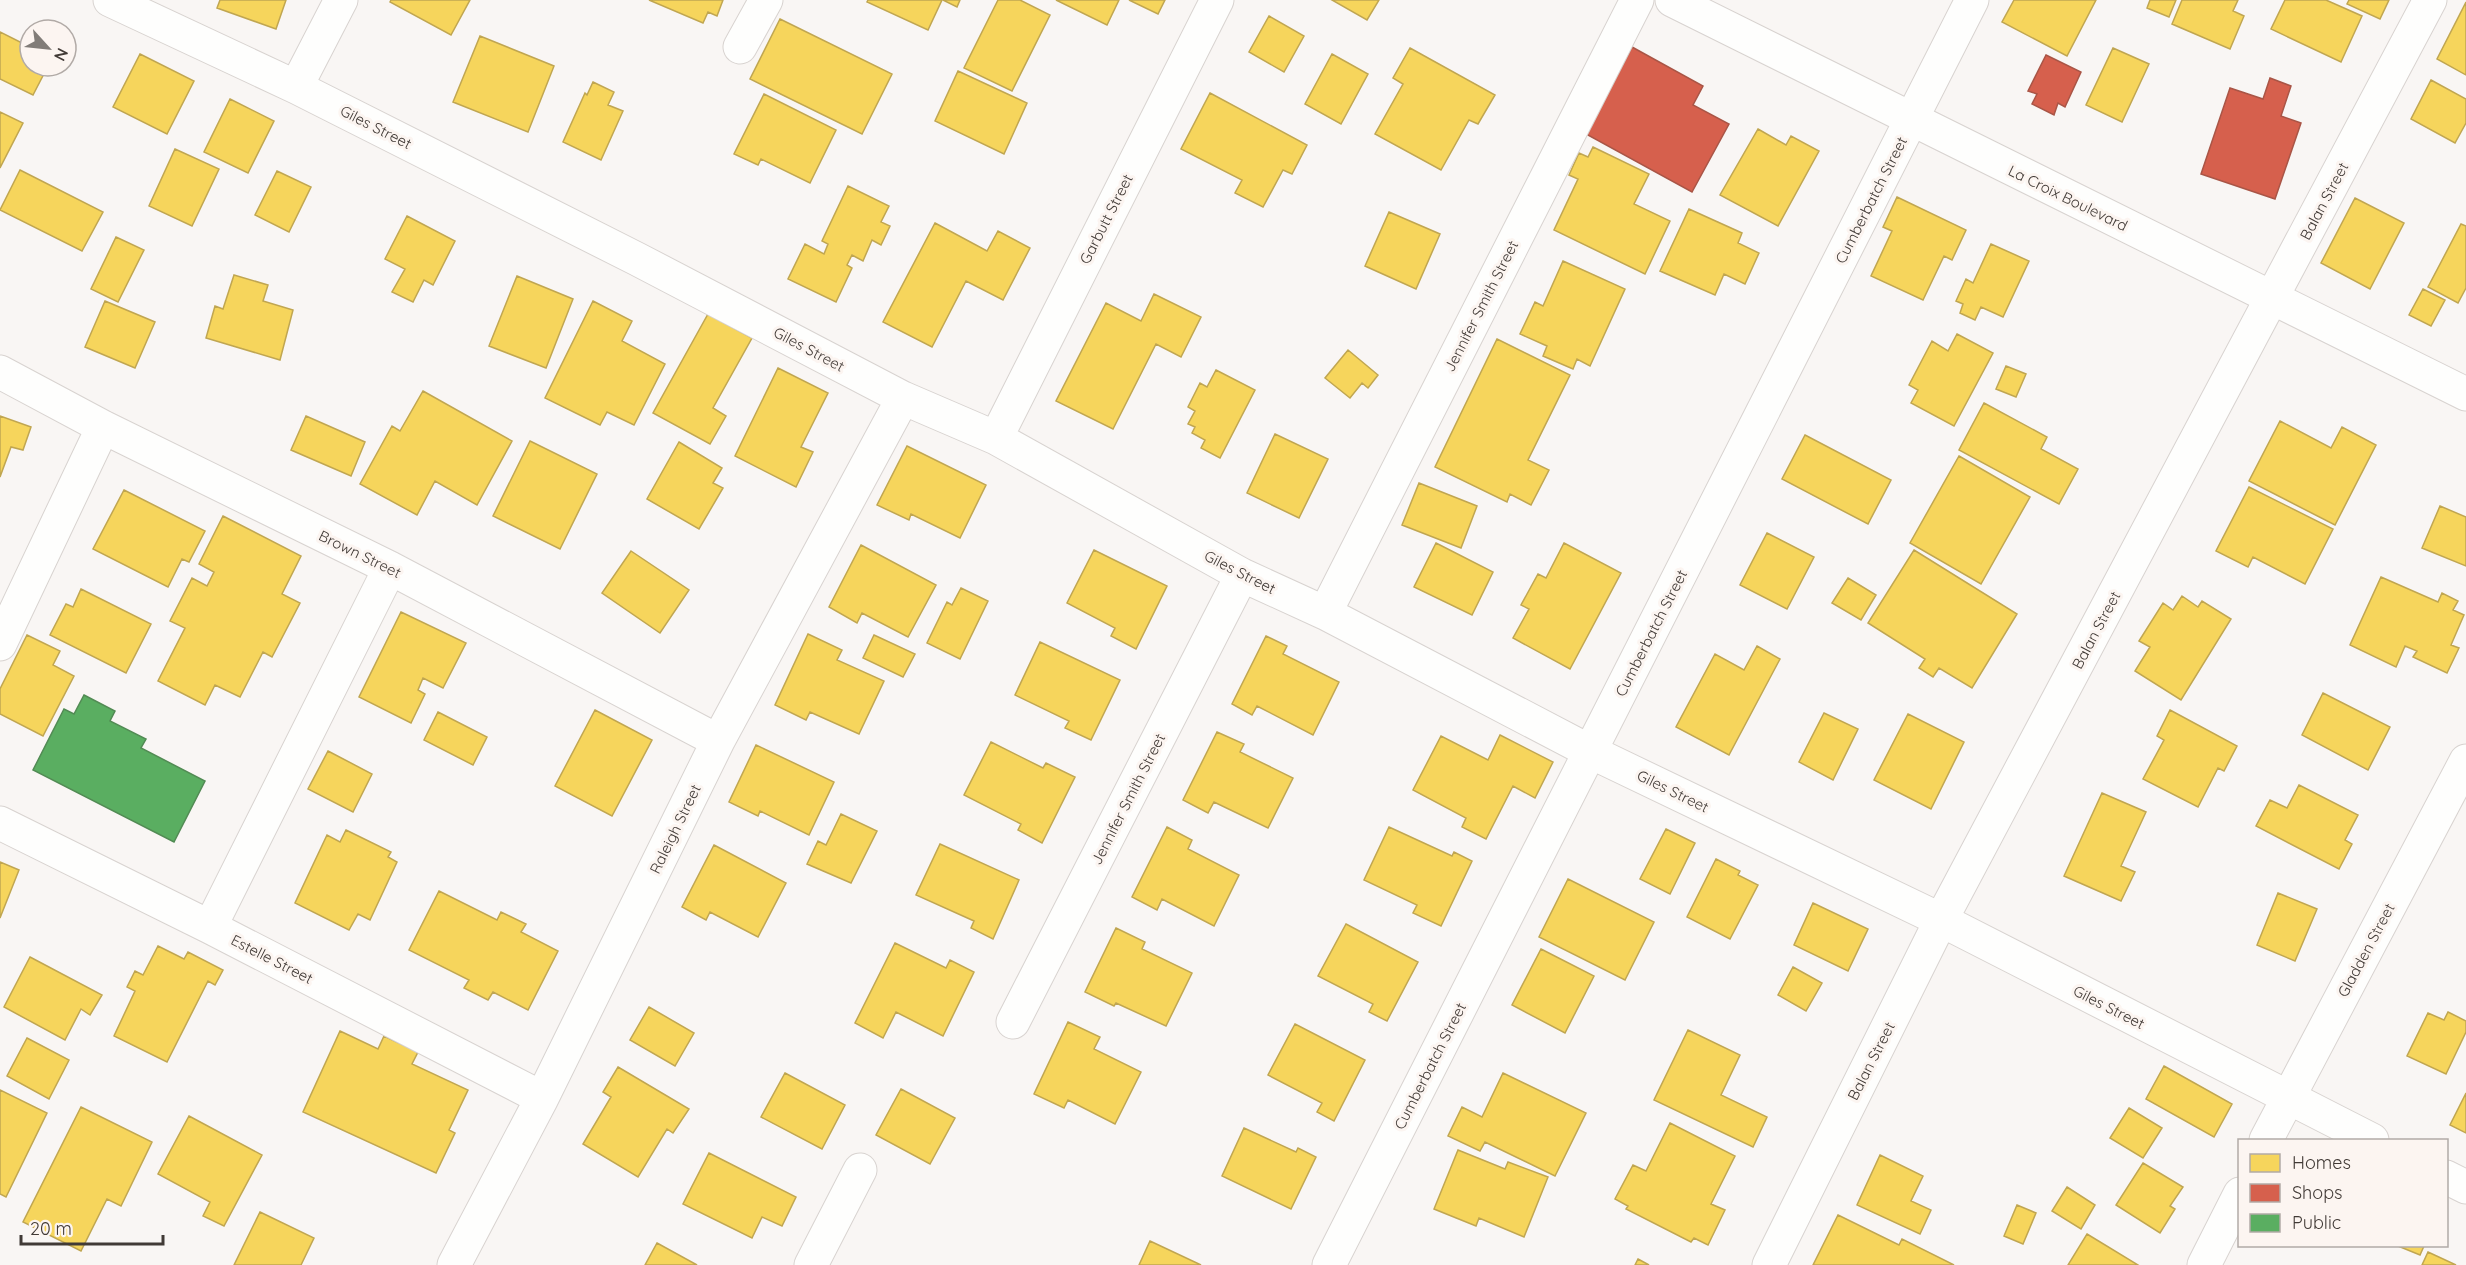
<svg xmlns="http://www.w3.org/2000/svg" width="2466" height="1265" viewBox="0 0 2466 1265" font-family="Quicksand,sans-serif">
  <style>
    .homes { fill: #f6d55c; stroke: #c0a651; stroke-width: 1.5 }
    .shops { fill: #d6604d; stroke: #a95546; stroke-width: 1.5 }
    .public { fill: #5aae61; stroke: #528b54; stroke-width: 1.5 }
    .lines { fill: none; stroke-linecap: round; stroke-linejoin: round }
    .street-casing { stroke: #d8d3d0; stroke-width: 35 }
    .secondary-casing { stroke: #d8d3d0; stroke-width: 35 }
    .street { stroke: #fefefd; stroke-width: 33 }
    .secondary { stroke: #fefefd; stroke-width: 33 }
    .labels { text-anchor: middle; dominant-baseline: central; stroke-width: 6; stroke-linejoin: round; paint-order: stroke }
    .street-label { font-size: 15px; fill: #413a36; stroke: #fcf5f1 }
  </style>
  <rect width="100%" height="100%" fill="#f9f6f4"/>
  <path class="homes" d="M220 0H286L276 29 217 8Z
    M391 0H470L451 35 390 2Z
    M649 0H723L717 16 708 12 703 23Z
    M868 0H942L928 30 867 2Z
    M943 0H960L957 7Z
    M998 0H1020L1050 15 1012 91 964 68Z
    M1056 0H1119L1107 25Z
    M1129 0H1165L1158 14Z
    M1332 0H1379L1367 20Z
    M2014 0H2096L2067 56 2002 22Z
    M2150 0H2176L2169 17 2147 8Z
    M2182 0H2238L2233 11 2244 16 2230 49 2172 24Z
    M2285 0H2326L2362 16 2341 62 2271 29Z
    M2349 0H2389L2380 19 2347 4Z
    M2466 2V75L2437 59Z
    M1269 16 1304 36 1284 72 1249 52Z
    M780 19 892 74 862 134 750 79Z
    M0 32 30 47V66H48L33 95 0 79Z
    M480 36 554 66 528 132 453 102Z
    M1410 48 1495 95 1478 124 1469 120 1441 170 1375 134 1403 84 1393 78Z
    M2113 48 2149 64 2122 122 2086 105Z
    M140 54 194 81 167 134 113 107Z
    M1332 54 1368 74 1341 124 1305 104Z
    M958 71 1027 103 1004 154 935 121Z
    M2431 80 2466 99V123L2455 143 2411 119Z
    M593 82 614 92 608 105 623 111 601 160 563 142 585 93 587 95Z
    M1210 93 1307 145 1292 174 1283 170 1263 207 1235 193 1242 180 1181 149Z
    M764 94 836 130 810 183 761 159 758 165 734 154Z
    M230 99 274 121 248 173 204 152Z
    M0 112 23 123 0 168Z
    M1758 129 1786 145 1791 136 1819 151 1778 226 1720 195Z
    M1593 147 1649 174 1634 204 1670 221 1645 274 1554 230 1578 179 1569 175 1579 153 1588 157Z
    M175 149 219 169 192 226 149 206Z
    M20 170 103 212 82 251 0 210Z
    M277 171 311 187 289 232 255 215Z
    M848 186 889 206 881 222 890 226 881 245 872 240 863 261 852 255 847 265 852 268 836 302 788 279 805 244 824 254 828 244 822 241Z
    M1897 197 1966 230 1952 260 1944 256 1923 300 1871 276 1892 231 1883 227Z
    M2355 198 2404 223 2370 289 2321 263Z
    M1689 209 1742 233 1738 243 1759 253 1745 284 1724 274 1715 295 1660 271Z
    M1389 212 1440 234 1416 289 1365 266Z
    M407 216 455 241 433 285 424 280 413 302 392 292 405 269 385 259Z
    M935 223 987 251 998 231 1030 248 1003 300 966 281 932 347 883 322Z
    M2461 224 2466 226V288L2458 303 2428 287Z
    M116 237 144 250 118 302 91 289Z
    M1991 244 2029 261 2003 317 1981 307 1975 320 1960 313 1963 304 1956 301 1966 279 1973 283Z
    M1563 261 1625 289 1590 366 1577 359 1573 369 1543 356 1547 346 1520 334 1535 302 1543 306Z
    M234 275 268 285 263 301 293 310 280 360 206 338 215 306 223 309Z
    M517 276 573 299 546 368 489 346Z
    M2423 289 2445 300 2431 326 2409 315Z
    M1154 294 1201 317 1181 357 1156 344 1113 429 1056 401 1106 303 1141 321Z
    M105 301 155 322 135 368 85 347Z
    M593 301 632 321 622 341 665 364 634 425 607 412 600 425 545 398Z
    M708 314 752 338 713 408 726 416 710 444 653 413Z
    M1957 334 1993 353 1954 426 1911 403 1918 390 1909 385 1932 341 1948 351Z
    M1497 339 1570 375 1528 460 1549 470 1531 505 1510 494 1507 502 1435 467Z
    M1348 350 1378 375 1368 388 1362 383 1350 398 1325 378Z
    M2006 366 2026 374 2016 397 1996 389Z
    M778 368 828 393 801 447 813 452 796 487 735 456Z
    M1216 370 1255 390 1220 458 1201 448 1205 440 1192 433 1195 427 1188 424 1195 411 1188 407 1200 383 1207 387Z
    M423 391 512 441 477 505 435 481 417 515 360 484 392 426 400 431Z
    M1984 403 2047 437 2041 449 2078 469 2059 504 1959 450Z
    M0 416 31 427 23 450 11 447 0 477Z
    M306 416 365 442 351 476 291 450Z
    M2280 421 2331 448 2342 427 2376 445 2335 525 2249 481Z
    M1275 434 1328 459 1299 518 1247 493Z
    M1805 435 1891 480 1868 524 1782 479Z
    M530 441 597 474 560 549 493 516Z
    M679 442 722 468 713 483 723 488 699 529 647 499Z
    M907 446 986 485 960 538 911 514 909 520 877 505Z
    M1959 456 2030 497 1981 584 1910 543Z
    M1419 483 1477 506 1461 548 1402 525Z
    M2249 487 2333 529 2305 584 2253 557 2248 567 2216 551Z
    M124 490 205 531 189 562 182 559 168 587 93 549Z
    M2440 506 2466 517V566L2422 548Z
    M223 516 301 556 282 594 300 603 272 657 263 652 240 697 215 685 205 705 158 681 185 628 170 621 192 578 207 586 214 572 199 564Z
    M1767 533 1814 557 1787 609 1740 585Z
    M1436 543 1493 572 1472 615 1414 587Z
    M1564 543 1621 573 1570 669 1513 638 1529 609 1521 605 1538 574 1546 578Z
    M861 545 936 585 908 637 862 613 857 623 829 607Z
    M1094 550 1167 586 1136 649 1111 636 1115 628 1067 603Z
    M1914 550 2017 614 1972 688 1939 668 1933 677 1919 668 1925 659 1868 623Z
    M631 551 689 590 660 633 602 593Z
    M2381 577 2438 602 2442 593 2458 601 2453 610 2464 615 2451 645 2459 648 2447 673 2413 657 2417 651 2405 646 2396 667 2350 645Z
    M1848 578 1876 595 1861 620 1832 603Z
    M961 588 988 601 960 659 927 643 947 602 952 605Z
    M81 589 151 624 126 673 50 635 66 604 73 607Z
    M2182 596 2198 607 2202 601 2231 619 2181 700 2135 671 2150 647 2139 641 2163 603 2173 610Z
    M401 612 466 643 443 688 423 678 418 690 425 694 411 723 359 697Z
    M808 634 842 650 837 660 884 681 859 734 810 712 806 720 775 705Z
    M27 635 60 651 53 665 74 676 43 736 0 714V689Z
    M874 635 915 654 903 677 863 658Z
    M1266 636 1287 646 1283 654 1339 682 1313 735 1257 706 1252 715 1232 704Z
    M1040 642 1120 680 1091 740 1065 728 1069 721 1015 695Z
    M1757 646 1780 659 1729 755 1676 727 1715 654 1744 670Z
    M2323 693 2390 727 2368 770 2302 735Z
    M595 710 652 740 612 816 555 786Z
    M2170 710 2237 746 2224 771 2218 768 2198 807 2143 779 2164 740 2157 736Z
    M438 712 487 737 473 765 424 740Z
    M1824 713 1858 729 1833 780 1799 762Z
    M1908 714 1964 742 1931 809 1874 780Z
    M1217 732 1244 744 1240 752 1293 778 1268 828 1214 802 1208 813 1183 800Z
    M1500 735 1553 762 1535 798 1513 786 1486 839 1462 827 1466 818 1413 790 1441 736 1488 760Z
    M991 742 1043 768 1046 763 1075 777 1042 843 1018 830 1021 824 964 795Z
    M756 745 834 782 809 835 760 811 758 816 729 802Z
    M328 751 372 774 353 812 308 789Z
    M2299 785 2358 815 2345 840 2352 844 2339 869 2256 826 2270 800 2287 808Z
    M2102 793 2146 812 2121 866 2135 872 2121 901 2064 876Z
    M841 814 877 831 851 883 807 864 818 841 826 845Z
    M1167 827 1192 840 1188 849 1239 875 1214 926 1162 899 1157 910 1132 897Z
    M1389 827 1452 856 1454 852 1472 861 1441 926 1413 913 1417 905 1364 880Z
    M1666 829 1695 843 1670 894 1640 879Z
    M346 830 391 852 388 857 397 862 370 920 358 914 349 930 295 903 327 835 340 842Z
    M940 844 1019 880 993 939 971 928 974 921 916 895Z
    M714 845 786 883 758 937 710 912 706 920 682 907Z
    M1716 859 1740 871 1738 875 1758 885 1730 939 1687 917Z
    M0 862 19 870 0 918Z
    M1568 879 1654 922 1625 980 1539 937Z
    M439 891 497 920 501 912 526 924 521 932 558 951 528 1010 493 992 488 1000 464 988 469 980 409 950Z
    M2278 893 2317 909 2295 961 2257 945Z
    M1813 903 1868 929 1848 971 1794 945Z
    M1346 924 1418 962 1387 1021 1369 1012 1373 1004 1318 976Z
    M1116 928 1145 942 1142 949 1192 973 1166 1026 1116 1003 1114 1006 1085 992Z
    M895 943 946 968 950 960 974 972 943 1036 896 1012 883 1038 855 1023Z
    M158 946 184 959 188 952 223 970 215 985 208 981 167 1062 114 1036 135 991 127 987 135 971 143 975Z
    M1541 949 1594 976 1565 1033 1512 1005Z
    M30 957 102 995 90 1015 81 1009 65 1040 4 1007Z
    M1793 967 1822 983 1806 1011 1778 995Z
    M649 1007 694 1033 675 1066 630 1040Z
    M2448 1012 2466 1021V1032L2446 1074 2407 1056 2428 1013 2444 1020Z
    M1068 1022 1100 1037 1094 1049 1141 1072 1115 1124 1068 1100 1064 1108 1034 1094Z
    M1295 1024 1365 1060 1334 1121 1317 1112 1322 1103 1268 1075Z
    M1688 1030 1740 1055 1721 1095 1767 1117 1753 1147 1654 1100Z
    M340 1031 378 1049 384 1036 418 1052 412 1064 468 1090 449 1130 455 1133 436 1173 303 1112Z
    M27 1038 69 1060 49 1099 7 1076Z
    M2164 1066 2232 1104 2214 1137 2146 1099Z
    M618 1067 689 1109 673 1133 667 1129 638 1177 583 1144 611 1097 603 1092Z
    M785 1073 845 1105 822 1149 761 1117Z
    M1503 1073 1586 1113 1555 1176 1485 1142 1480 1151 1448 1136 1462 1107 1482 1117Z
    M901 1089 955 1118 930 1164 876 1135Z
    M0 1090 47 1113 6 1197 0 1194Z
    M2466 1093V1133L2450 1125Z
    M81 1107 152 1142 121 1206 107 1199 81 1251 23 1222Z
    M2129 1108 2162 1128 2143 1158 2110 1138Z
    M189 1116 262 1155 224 1226 203 1216 210 1202 158 1174Z
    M1670 1123 1735 1156 1711 1204 1725 1210 1708 1245 1694 1238 1691 1242 1626 1209 1628 1206 1615 1199 1633 1165 1646 1171Z
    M1244 1128 1296 1152 1298 1148 1316 1157 1291 1209 1222 1176Z
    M1458 1150 1505 1169 1508 1162 1548 1177 1524 1237 1479 1218 1476 1226 1434 1209Z
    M709 1153 796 1197 782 1226 762 1217 752 1238 683 1204Z
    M1880 1155 1923 1176 1911 1201 1931 1210 1920 1234 1857 1205Z
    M2143 1163 2183 1187 2170 1206 2175 1209 2160 1233 2116 1205Z
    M2067 1187 2095 1205 2081 1229 2052 1211Z
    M2017 1205 2036 1213 2023 1244 2004 1236Z
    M260 1212 314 1238 301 1265H234Z
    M1838 1215 1899 1245 1902 1239 1954 1265H1813Z
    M2087 1234 2138 1265H2068Z
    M1150 1241 1201 1265H1139Z
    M657 1243 697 1265H645Z
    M2398 1246H2424L2420 1255Z
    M2428 1252 2456 1265H2422Z
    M1638 1259 1649 1265H1635Z"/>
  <path class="shops" d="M1632 47 1703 86 1693 105 1729 124 1692 192 1586 134Z
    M2046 55 2081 72 2065 107 2058 103 2054 115 2032 104 2037 94 2028 91Z
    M2270 78 2291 86 2281 116 2301 123 2275 199 2201 174 2230 88 2263 99Z"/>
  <path class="public" d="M84 695 115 711 110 721 146 739 141 748 205 781 174 842 33 770 64 709 74 714Z"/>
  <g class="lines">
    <defs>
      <path id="street" d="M110 0 296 87 637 259 903 398 996 438 1242 575 1325 613 1591 752 1941 920 2372 1140
        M740 47 766 0
        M296 87 341 0
        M0 372 103 427 390 568 718 741
        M996 438 1217 0
        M1325 613 1637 0
        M0 644 103 427
        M0 823 210 927 542 1098
        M210 927 390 568
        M1013 1022 1242 575
        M2266 1140 2466 761
        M2446 1177 2466 1187
        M454 1265 542 1098 718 741 903 398
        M811 1265 860 1170
        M1329 1265 1972 0
        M1769 1265 1941 920 2430 0
        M2204 1265 2240 1194"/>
      <path id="secondary" d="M1672 0 2466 394"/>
    </defs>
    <use href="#street" class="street-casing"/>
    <use href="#secondary" class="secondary-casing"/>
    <use href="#street" class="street"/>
    <use href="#secondary" class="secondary"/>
  </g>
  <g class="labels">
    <g class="street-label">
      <text transform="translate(376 127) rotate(27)">Giles Street</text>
      <text transform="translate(2068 198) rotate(26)">La Croix Boulevard</text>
      <text transform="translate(1871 200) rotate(-63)">Cumberbatch Street</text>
      <text transform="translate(2324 201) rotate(-62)">Balan Street</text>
      <text transform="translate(1106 219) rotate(-63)">Garbutt Street</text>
      <text transform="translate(1481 306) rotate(-63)">Jennifer Smith Street</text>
      <text transform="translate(809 349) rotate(28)">Giles Street</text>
      <text transform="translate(360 554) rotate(26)">Brown Street</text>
      <text transform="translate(1240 572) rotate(27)">Giles Street</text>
      <text transform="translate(2096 630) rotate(-62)">Balan Street</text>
      <text transform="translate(1651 633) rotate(-63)">Cumberbatch Street</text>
      <text transform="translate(1673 791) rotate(26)">Giles Street</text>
      <text transform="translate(1128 799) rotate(-63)">Jennifer Smith Street</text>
      <text transform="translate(675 829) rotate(-64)">Raleigh Street</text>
      <text transform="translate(2366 950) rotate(-62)">Gladden Street</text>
      <text transform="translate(272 959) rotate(27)">Estelle Street</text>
      <text transform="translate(2109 1007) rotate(27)">Giles Street</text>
      <text transform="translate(1871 1061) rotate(-63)">Balan Street</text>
      <text transform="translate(1430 1066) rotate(-63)">Cumberbatch Street</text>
    </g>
  </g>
  <rect x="2238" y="1139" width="210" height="108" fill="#fcf5f1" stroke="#b1aaa6" stroke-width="1.5"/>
  <rect x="2250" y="1154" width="30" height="18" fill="#f6d55c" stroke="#b1aaa6" stroke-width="1.5"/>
  <text x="2292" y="1169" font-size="18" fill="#413a36">Homes</text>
  <rect x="2250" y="1184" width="30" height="18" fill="#d6604d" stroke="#b1aaa6" stroke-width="1.5"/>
  <text x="2292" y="1199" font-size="18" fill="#413a36">Shops</text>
  <rect x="2250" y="1214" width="30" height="18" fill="#5aae61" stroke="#b1aaa6" stroke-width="1.5"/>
  <text x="2292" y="1229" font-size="18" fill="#413a36">Public</text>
  <g transform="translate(48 48) rotate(117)"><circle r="28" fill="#fcf5f1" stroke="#b1aaa6" stroke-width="1.5"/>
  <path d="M0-4.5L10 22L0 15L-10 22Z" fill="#817c78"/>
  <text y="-9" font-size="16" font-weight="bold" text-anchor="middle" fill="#413a36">N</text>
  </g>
  <path d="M21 1235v9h142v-9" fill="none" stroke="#413a36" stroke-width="3"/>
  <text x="30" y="1235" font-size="18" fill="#413a36" stroke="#fcf5f1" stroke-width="4.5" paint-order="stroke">20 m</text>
</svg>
